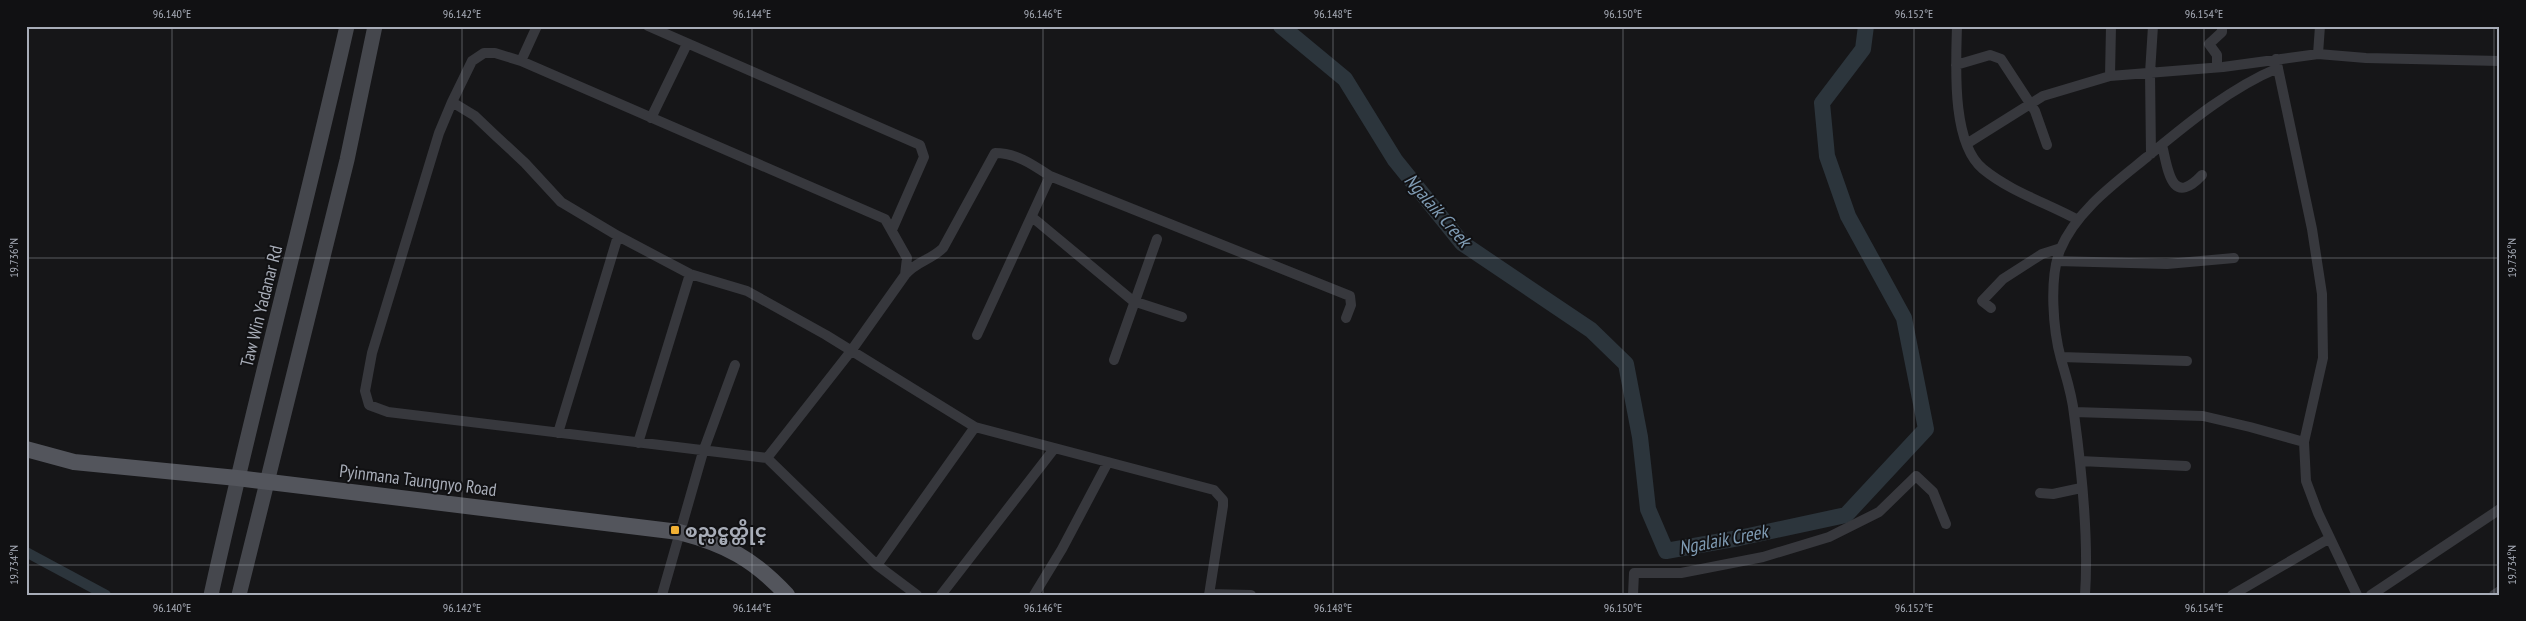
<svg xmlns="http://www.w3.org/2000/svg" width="2526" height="621" viewBox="0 0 2526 621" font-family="'PT Sans Narrow','Noto Sans Myanmar',sans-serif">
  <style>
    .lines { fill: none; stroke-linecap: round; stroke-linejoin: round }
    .canal { stroke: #2c353c; stroke-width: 10 }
    .river { stroke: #2c353c; stroke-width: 16 }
    .minor { stroke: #37383d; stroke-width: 10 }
    .secondary { stroke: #45474d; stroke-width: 15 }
    .primary { stroke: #53555c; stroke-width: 16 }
    .ticks { fill: none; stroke: #a8adb8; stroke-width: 1; stroke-opacity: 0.45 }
    .poi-dot { fill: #f2b134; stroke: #111113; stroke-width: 2 }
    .labels { text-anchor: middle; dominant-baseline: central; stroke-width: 4; stroke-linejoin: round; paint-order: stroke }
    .street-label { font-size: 18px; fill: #a8adb8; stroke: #111113 }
    .poi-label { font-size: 18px; font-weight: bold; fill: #a8adb8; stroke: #111113; text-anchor: start }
    .water-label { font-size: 19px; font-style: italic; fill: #7f9bb3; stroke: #111113 }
    .neatline { fill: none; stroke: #a8adb8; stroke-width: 2 }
    .ticks-label { font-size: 12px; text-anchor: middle; fill: #a8adb8 }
  </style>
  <rect width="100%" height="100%" fill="#161618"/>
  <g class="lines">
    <path class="canal" d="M26 552 106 595"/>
    <path class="river" d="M1281 26 1345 79 1395 160 1462 243 1591 330 1626 364 1640 437 1648 509 1666 551 1739 538 1846 515 1926 429 1904 318 1848 216 1827 156 1822 103 1863 49 1866 26"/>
    <path class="minor" d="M648 26 920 145 924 157 892 230
      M1957 26C1956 64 1951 143 1983 169 2011 192 2047 203 2078 220
      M2318 54 2320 26
      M2276 59 2312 229 2322 294 2323 358 2304 442 2306 481 2318 513 2357 595
      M521 61 537 26
      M1956 65 1990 55 2001 59 2035 111 2047 145
      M2217 67V55L2209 44 2222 32V26
      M2110 76 2111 26
      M452 102 475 116 495 135 525 163 561 202 618 236 690 274 747 291 826 335 975 427 1214 490 1223 500V506L1209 595
      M651 118 687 44
      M1968 143 2043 96 2110 76 2223 67 2318 54 2366 58 2500 61
      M2162 145C2168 169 2171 208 2202 175
      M2151 154 2150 73 2153 26
      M1032 217 1133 301 1182 317
      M2057 261 2167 264 2234 258
      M905 275C915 262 931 260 943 248L995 153C1016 153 1032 164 1050 176L1350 296 1351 305 1346 318
      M1991 308 1982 301 2003 279 2042 254 2061 248
      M977 335 1050 176
      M2061 357 2187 361
      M1114 360 1157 239
      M2074 412 2203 416 2250 427 2304 442
      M558 433 618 236
      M638 443 690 274
      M767 458 851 351 905 275 907 258 885 219 521 61 495 53H484L472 61 452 102 439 133 372 353 365 391 369 405 388 412 767 458 877 565 917 595
      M2080 461 2186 466
      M2040 493 2053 494 2081 488
      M877 565 975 427
      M1209 594 1251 595
      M662 595 703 452 735 365
      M941 595 1054 449
      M1034 595 1062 549 1108 462
      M1633 595 1634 573H1681L1763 557 1829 537 1879 512 1916 476 1933 492 1946 524
      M2085 595C2089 537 2082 472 2074 414 2072 394 2066 377 2061 359 2053 330 2049 279 2060 250 2076 211 2115 183 2147 157 2187 124 2230 88 2278 68
      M2232 595 2330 538
      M2371 595 2500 509
      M2494 595 2500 591"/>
    <path class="secondary" d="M211 595C253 405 304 216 347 26
      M239 595 347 160 375 26"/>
    <path class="primary" d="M26 449 74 462 237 478 679 532C725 544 754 559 787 595"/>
  </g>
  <path class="ticks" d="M172 26V595M462 26V595M752 26V595M1043 26V595M1333 26V595M1623 26V595M1914 26V595M2204 26V595M2494 26V595M26 258H2500M26 565H2500"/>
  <rect class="poi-dot" x="670" y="525" width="10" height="10" rx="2.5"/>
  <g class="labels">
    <g class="street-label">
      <text transform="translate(261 306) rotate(-76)">Taw Win Yadanar Rd</text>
      <text transform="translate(418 480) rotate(7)">Pyinmana Taungnyo Road</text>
    </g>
    <g class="poi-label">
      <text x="685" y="530">စည္ပင္မွတ္တိုင္</text>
    </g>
    <g class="water-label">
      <text transform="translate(1438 210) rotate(49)">Ngalaik Creek</text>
      <text transform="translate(1723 539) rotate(-11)">Ngalaik Creek</text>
    </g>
  </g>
  <rect width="2526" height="621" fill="none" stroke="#111113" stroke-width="55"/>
  <rect x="28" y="28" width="2470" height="566" class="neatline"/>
  <g class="ticks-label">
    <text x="172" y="18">96.140°E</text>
    <text x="462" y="18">96.142°E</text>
    <text x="752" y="18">96.144°E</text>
    <text x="1043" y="18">96.146°E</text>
    <text x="1333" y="18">96.148°E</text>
    <text x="1623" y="18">96.150°E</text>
    <text x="1914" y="18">96.152°E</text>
    <text x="2204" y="18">96.154°E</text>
    <text transform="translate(14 258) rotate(-90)" y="4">19.736°N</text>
    <text transform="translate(2512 258) rotate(-90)" y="4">19.736°N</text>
    <text transform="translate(14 565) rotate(-90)" y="4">19.734°N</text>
    <text transform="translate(2512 565) rotate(-90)" y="4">19.734°N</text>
    <text x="172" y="612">96.140°E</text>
    <text x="462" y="612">96.142°E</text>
    <text x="752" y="612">96.144°E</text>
    <text x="1043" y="612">96.146°E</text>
    <text x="1333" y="612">96.148°E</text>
    <text x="1623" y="612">96.150°E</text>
    <text x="1914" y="612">96.152°E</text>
    <text x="2204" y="612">96.154°E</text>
  </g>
</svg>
